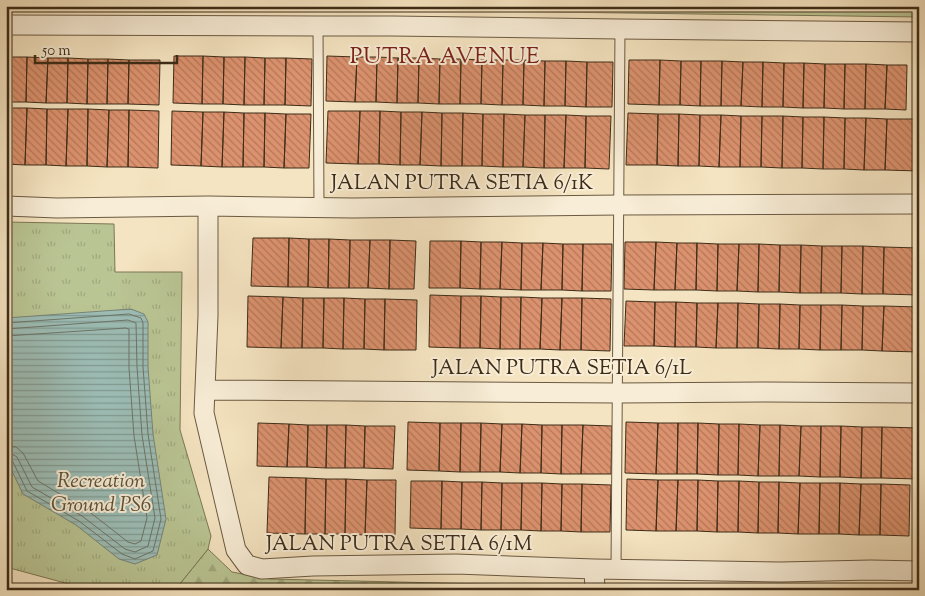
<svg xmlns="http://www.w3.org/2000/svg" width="925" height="596" viewBox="0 0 925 596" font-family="'Sorts Mill Goudy',serif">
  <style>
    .forest { fill: url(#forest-firs); stroke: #7c7856 }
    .park { fill: url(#park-tufts); stroke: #7c7856 }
    .water { fill: url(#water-rules); stroke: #778477 }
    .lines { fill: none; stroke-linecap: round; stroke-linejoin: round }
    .shore { stroke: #6d7568; stroke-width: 1 }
    .building { fill: url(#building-back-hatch); stroke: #3d2c18 }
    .lane-casing { stroke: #6b5a42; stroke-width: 11 }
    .street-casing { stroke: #6b5a42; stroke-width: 21 }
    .lane { stroke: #f8edd7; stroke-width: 9 }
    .street { stroke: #f8edd7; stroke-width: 19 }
    .labels { text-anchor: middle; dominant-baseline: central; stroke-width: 4; stroke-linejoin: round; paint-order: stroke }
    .street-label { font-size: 21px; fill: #3d2c18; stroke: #f8edd7 }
    .park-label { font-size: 21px; font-style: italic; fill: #5c5237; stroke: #f8edd7 }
    .neighbourhood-label { font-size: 22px; letter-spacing: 1px; fill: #7a1f14; stroke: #f8edd7 }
  </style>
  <defs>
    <pattern id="forest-firs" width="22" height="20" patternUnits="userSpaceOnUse" patternTransform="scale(1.25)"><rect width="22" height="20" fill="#bac594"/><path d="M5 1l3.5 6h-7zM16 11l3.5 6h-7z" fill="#a1a97f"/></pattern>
    <pattern id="park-tufts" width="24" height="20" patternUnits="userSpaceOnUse" patternTransform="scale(1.25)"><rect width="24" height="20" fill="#bac594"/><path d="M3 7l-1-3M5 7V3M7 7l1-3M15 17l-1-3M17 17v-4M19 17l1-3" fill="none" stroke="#a1a97f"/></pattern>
    <pattern id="water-rules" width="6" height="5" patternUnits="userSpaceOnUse" patternTransform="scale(1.25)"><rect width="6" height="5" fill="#9dbeb7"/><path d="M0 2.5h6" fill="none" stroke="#819b94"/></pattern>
    <pattern id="building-back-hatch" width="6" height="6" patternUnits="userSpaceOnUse" patternTransform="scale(1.25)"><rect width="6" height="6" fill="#dc926e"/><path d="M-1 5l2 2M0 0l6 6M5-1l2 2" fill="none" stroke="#b47759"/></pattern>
  </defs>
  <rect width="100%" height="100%" fill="#f5e4c1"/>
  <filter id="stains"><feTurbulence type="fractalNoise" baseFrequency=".004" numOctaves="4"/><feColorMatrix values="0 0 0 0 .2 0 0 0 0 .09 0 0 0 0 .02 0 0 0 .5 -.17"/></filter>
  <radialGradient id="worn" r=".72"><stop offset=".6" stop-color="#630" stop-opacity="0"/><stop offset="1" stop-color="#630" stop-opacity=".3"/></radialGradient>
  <path class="forest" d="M208 549 232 572 270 579 568 586V590H175Z"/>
  <path class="park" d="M110 6H919V17Z
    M6 222 114 224 115 272H182L180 430 211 536 208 549 175 590H91L6 567Z"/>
  <path class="water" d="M131 309 144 314 148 322V367L153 434 166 519 157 555 135 564 119 559 76 525 23 494 9 465 6 463V318Z"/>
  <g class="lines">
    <path class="shore" d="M6 323 129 314 141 318 143 323V367L148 434 161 519 153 551 135 559 122 554 79 521 27 491 13 462 10 460 6 459
      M6 329 128 320 136 323 137 367 142 435 155 518 148 546 135 552 125 549 82 516 32 487 17 457 12 454 6 453
      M6 336 126 328 129 329V368L134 436 147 518 141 541 135 544 128 542 87 510 38 481 23 453 16 447 6 446"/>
  </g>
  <path class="building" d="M174 56H203L202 104 173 103Z
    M203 56 224 57 223 104H202Z
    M327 56 357 57 355 102 326 101Z
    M7 57H27L26 102H6Z
    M27 57 48 58 46 103 26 102Z
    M224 57H245L244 105 223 104Z
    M245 57 265 58 264 105H244Z
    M357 57H377L376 102H355Z
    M377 57 398 58 397 103 376 102Z
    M48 58H68L67 103H46Z
    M68 58 88 59 87 104 67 103Z
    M265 58H286L285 105H264Z
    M286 58 312 59 311 106 285 105Z
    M398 58H419L418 103H397Z
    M419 58 440 59 439 104 418 103Z
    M88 59H108L107 104H87Z
    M108 59 129 60 128 104H107Z
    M440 59H461L460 104H439Z
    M461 59 482 60 481 104H460Z
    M129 60H160L159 105 128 104Z
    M482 60H503L502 105 481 104Z
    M503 60H524L523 105H502Z
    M524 60 545 61 544 106 523 105Z
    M629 60H660L659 105 628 104Z
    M660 60 681 61 680 105H659Z
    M545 61H566L565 106H544Z
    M566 61 587 62 586 107 565 106Z
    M681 61H701L700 106 680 105Z
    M701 61H722L721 106H700Z
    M722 61 743 62 741 106H721Z
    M587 62H613L612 107H586Z
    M743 62H763L762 107 741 106Z
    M763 62 784 63 783 107H762Z
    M784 63H804L803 108 783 107Z
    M804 63 825 64 824 108H803Z
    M825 64H845L844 109 824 108Z
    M845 64H866L865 109H844Z
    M866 64 887 65 885 109H865Z
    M887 65H907L906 110 885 109Z
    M6 108H27L25 165 6 164Z
    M27 108 47 109 46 165H25Z
    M47 109H68L66 166 46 165Z
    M68 109H88L87 166H66Z
    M88 109 109 110 107 167 87 166Z
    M109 110H129L128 167H107Z
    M129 110 159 111 158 168 128 167Z
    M172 111 203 112 201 166 171 165Z
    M328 111H360L358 164 326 163Z
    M360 111H380L379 164H358Z
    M380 111 401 112 400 165 379 164Z
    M203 112H224L222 167 201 166Z
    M224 112 244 113 243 167H222Z
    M401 112H422L420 165H400Z
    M422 112 442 113 441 166 420 165Z
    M244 113H265L264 167H243Z
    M265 113 286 114 284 168 264 167Z
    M442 113H463L462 166H441Z
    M463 113 483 114 482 166H462Z
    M628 113 658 114 657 165H626Z
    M286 114H311L309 168H284Z
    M483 114H504L503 167 482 166Z
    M504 114 525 115 523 167H503Z
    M658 114H679L678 166 657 165Z
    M679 114 700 115 699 166H678Z
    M525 115H545L544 168 523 167Z
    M545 115H566L564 168H544Z
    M566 115 586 116 585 168H564Z
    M700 115H721L719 167 699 166Z
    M721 115 741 116 740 167H719Z
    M586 116H611L609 169 585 168Z
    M741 116H762L761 167H740Z
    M762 116H783L782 168 761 167Z
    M783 116 803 117 802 168H782Z
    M803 117H824L823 169 802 168Z
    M824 117 845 118 844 169H823Z
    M845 118H866L864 170 844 169Z
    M866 118 887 119 885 170H864Z
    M887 119H919V171L885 170Z
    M253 238H289L288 287 251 286Z
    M289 238 309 239 308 287H288Z
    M309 239H329L328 288 308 287Z
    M329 239 350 240 349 288H328Z
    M350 240H370L368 288H349Z
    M370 240H390L389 289 368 288Z
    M390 240 416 241 414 289H389Z
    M430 241H461L460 288H429Z
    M461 241 481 242 480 289 460 288Z
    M481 242H502L500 289H480Z
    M502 242 522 243 521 290 500 289Z
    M625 242H656L654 290 624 289Z
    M656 242 677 243 675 290H654Z
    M522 243H543L541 290H521Z
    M543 243 563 244 562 290H541Z
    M677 243H697L696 290H675Z
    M697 243 718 244 717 291 696 290Z
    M563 244H583L582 291 562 290Z
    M583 244H612L611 291H582Z
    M718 244H739L737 291H717Z
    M739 244H759L758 292 737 291Z
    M759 244 780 245 779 292H758Z
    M780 245H801L800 293 779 292Z
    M801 245 822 246 821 293H800Z
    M822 246H842L841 293H821Z
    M842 246H863L862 294 841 293Z
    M863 246 884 247 883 294H862Z
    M884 247 919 248 918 295 883 294Z
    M430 295 461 296 460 348 429 347Z
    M248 296 283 297 281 348 247 347Z
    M461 296H481L480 348H460Z
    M481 296 501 297 500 349 480 348Z
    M283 297 303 298 302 348H281Z
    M501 297H521L520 349H500Z
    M521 297 542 298 540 349H520Z
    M303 298H324L323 348H302Z
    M324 298H344L343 349 323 348Z
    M344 298 365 299 364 349H343Z
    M542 298H562L560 350 540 349Z
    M562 298H582L581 350H560Z
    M582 298 611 299 610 351 581 350Z
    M365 299H385L384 350 364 349Z
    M385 299 417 300 416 350H384Z
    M626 301 655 302 654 346H624Z
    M655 302H676L675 347 654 346Z
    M676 302 697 303 696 347H675Z
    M697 303H718L716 348 696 347Z
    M718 303H738L737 348H716Z
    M738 303 759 304 758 348H737Z
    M759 304H780L779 349 758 348Z
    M780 304 800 305 799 349H779Z
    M800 305H821L820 350 799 349Z
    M821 305H842L841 350H820Z
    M842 305 863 306 862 350H841Z
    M863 306H884L882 351 862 350Z
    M884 306 919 307V352L882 351Z
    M408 422 440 423 439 471 407 470Z
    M626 422 658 423 656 474 625 473Z
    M258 423 289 424 287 467 257 466Z
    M440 423H461L460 472 439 471Z
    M461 423H481L480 472H460Z
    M481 423 502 424 500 472H480Z
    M658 423H678L677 474H656Z
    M678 423H698L697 474H677Z
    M698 423 719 424 718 475 697 474Z
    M289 424 308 425 307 467H287Z
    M502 424H522L520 473 500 472Z
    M522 424 542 425 541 473H520Z
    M719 424H739L738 475H718Z
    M739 424 760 425 758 476 738 475Z
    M308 425H327L326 468 307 467Z
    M327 425H346L345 468H326Z
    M346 425 365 426 364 468H345Z
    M542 425H562L561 474 541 473Z
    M562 425H583L581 474H561Z
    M583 425 612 426 611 474H581Z
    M760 425H780L779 476H758Z
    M780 425 801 426 799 476H779Z
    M365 426H395L393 469 364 468Z
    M801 426H821L820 477 799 476Z
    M821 426H841L840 477H820Z
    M841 426 862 427 861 478 840 477Z
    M862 427H882L881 478H861Z
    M882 427 919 428V479L881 478Z
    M269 477 306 478 305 534 267 533Z
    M306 478 326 479 325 534H305Z
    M326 479H346L345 534H325Z
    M346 479 367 480 365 535 345 534Z
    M627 479 658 480 656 531 626 530Z
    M367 480H396L395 535H365Z
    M658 480H678L676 531H656Z
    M678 480H698L697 531H676Z
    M698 480 718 481 717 532 697 531Z
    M411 481H442L441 529 410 528Z
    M442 481 462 482 461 529H441Z
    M718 481H739L738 532H717Z
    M739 481 759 482 758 533 738 532Z
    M462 482H482L481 530 461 529Z
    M482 482 502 483 501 530H481Z
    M759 482H779L778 533H758Z
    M779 482 800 483 798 534 778 533Z
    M502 483H522L521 530H501Z
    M522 483H542L541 531 521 530Z
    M542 483 562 484 561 531H541Z
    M800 483H820L819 534H798Z
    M820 483H840L839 534H819Z
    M840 483 861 484 859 535 839 534Z
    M562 484H582L581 532 561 531Z
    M582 484 611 485 610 532H581Z
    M861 484H881L880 535H859Z
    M881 484 910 485 909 536 880 535Z"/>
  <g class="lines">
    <defs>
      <path id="lane" d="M318 26 319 208
        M616 569 620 29"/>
      <path id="street" d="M6 25 318 26H392L620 29 919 32
        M6 206 57 208 208 206 353 208 619 205 919 204
        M208 206V316L204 413 236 550 247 565 262 569 313 566 456 564 594 569 781 572 871 570 919 571
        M205 390 618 393 767 392 919 393
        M594 569 595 590"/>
    </defs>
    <use href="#lane" class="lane-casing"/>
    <use href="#street" class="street-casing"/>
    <use href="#lane" class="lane"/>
    <use href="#street" class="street"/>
  </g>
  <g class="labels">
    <g class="street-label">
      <text x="462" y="184">JALAN PUTRA SETIA 6/1K</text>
      <text x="562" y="369">JALAN PUTRA SETIA 6/1L</text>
      <text x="399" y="545">JALAN PUTRA SETIA 6/1M</text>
    </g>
    <g class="park-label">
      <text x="101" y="482">Recreation<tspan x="101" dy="24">Ground PS6</tspan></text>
    </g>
    <g class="neighbourhood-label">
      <text x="445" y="58">PUTRA AVENUE</text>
    </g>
  </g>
  <rect width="925" height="596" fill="none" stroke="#f5e4c1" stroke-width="25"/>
  <rect x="8" y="8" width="910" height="581" fill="none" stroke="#3d2c18" stroke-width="2.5"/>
  <rect x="12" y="12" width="900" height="571" fill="none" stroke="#3d2c18"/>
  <path d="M35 55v8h142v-8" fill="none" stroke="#3d2c18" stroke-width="2.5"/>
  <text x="42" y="55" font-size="15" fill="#3d2c18" stroke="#f8edd7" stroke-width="4" paint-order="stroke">50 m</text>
  <rect width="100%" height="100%" filter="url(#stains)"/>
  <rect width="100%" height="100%" fill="url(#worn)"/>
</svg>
